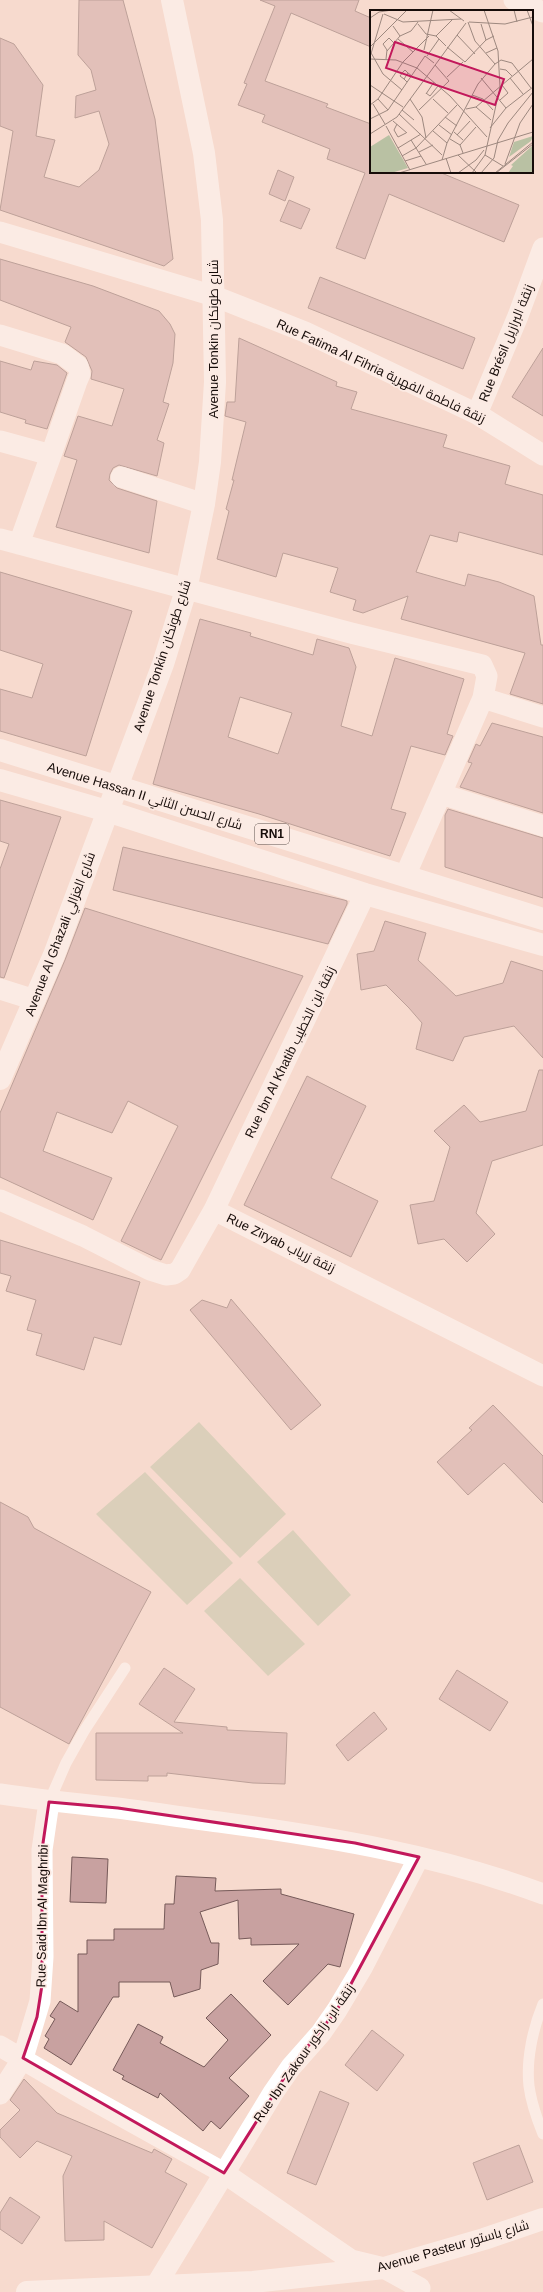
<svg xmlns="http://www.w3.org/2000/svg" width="543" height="2292" viewBox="0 0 543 2292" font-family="Arial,Cairo,sans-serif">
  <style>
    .green { fill: #b9c1a3 }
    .building { fill: #c8a1a0; stroke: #765a59; fill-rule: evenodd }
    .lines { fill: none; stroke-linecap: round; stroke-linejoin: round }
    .lane { stroke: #fff; stroke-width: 11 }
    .street { stroke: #fff; stroke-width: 21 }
    .secondary { stroke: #fff; stroke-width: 22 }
    .primary { stroke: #fff; stroke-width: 22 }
    .marked { fill: none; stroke: #c2185b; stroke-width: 3; stroke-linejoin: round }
    .labels { text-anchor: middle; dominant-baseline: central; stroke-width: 3.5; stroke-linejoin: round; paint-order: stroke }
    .shield { fill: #fceae3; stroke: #5b4f4a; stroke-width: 1 }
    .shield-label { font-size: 12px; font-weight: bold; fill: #160c09 }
    .street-label { font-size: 13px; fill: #160c09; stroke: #fceae3 }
    .inset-road { fill: none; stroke: #9d887f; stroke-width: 1 }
    .view { fill: #c2185b; fill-opacity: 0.15; stroke: #c2185b; stroke-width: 2 }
    .inset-edge { fill: none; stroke: #160c09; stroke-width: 2 }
  </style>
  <rect width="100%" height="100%" fill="#f7dace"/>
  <path class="green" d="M199 1422 286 1514 240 1558 150 1467Z
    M145 1472 233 1563 187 1605 96 1514Z
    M293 1530 351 1595 318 1626 257 1562Z
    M240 1578 305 1644 268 1676 204 1611Z"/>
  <path class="building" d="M79 0H123L155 119 173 259 164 266 0 210 13 131 0 126V38L14 44 43 85 36 136 55 140 44 177 79 187 99 170 109 144 99 111 75 118 76 96 96 90 91 70 78 55Z
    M260 0H359L355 11 371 18V47L291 13 265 81 328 104 326 107 371 124V172H439L519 205 504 242 389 194 365 259 336 248 365 173 327 159 330 149 262 122 265 115 238 105 247 84 244 83 275 6Z
    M278 170 294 177 285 201 269 194Z
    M289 200 310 209 301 229 280 221Z
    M0 259 93 286 159 311 170 324 175 334 173 363 163 402 169 404 157 440 164 443 157 476 119 465 113 468 110 474 109 480 117 488 157 501 149 553 56 527 77 460 64 456 78 416 112 426 124 389 91 379 92 371 86 357 65 342 71 327 0 300Z
    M320 277 475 338 463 369 308 308Z
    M239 338 337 382 336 386 357 392 351 409 447 435 443 447 510 466 505 484 543 495V555L459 532 457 542 430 535 416 572 465 586 468 574 499 582 534 596 541 645H543V704L510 694 525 653 401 619 408 596 363 613 353 610 356 600 330 592 338 568 283 553 276 577 217 559 229 511 226 509 234 480H232L246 422 225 416 227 402H235Z
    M543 348V416L512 397Z
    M0 361 31 370 34 361 57 365 67 373 47 429 25 423 26 420 0 412Z
    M0 572 132 611 86 756 0 731V689L32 698 43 664 0 650Z
    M200 619 251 633 250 636 313 655 317 639 349 648 356 667 341 726 372 736 395 658 464 679 447 734 453 736 445 755 411 746 391 809 406 813 390 856 259 814 153 784ZM240 697 292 713 278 754 228 737Z
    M492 723 543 737V813L460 787 472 763 468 762 476 744 480 746Z
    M0 800 61 817 4 978 0 977V869L9 844 0 841Z
    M448 809 543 838V898L445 867V815Z
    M123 847 344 900 347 901V904L328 944 113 890Z
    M85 908 303 976 161 1260 121 1241 178 1126 128 1101 112 1133 57 1112 43 1151 112 1178 93 1220 0 1177V1113L65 960Z
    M385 921 426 933 418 960 456 996 503 983 511 961 543 971V1058L514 1026 464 1037 453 1061 416 1049 422 1023 409 1008 386 985 361 990 357 954 374 951Z
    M539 1070H543V1145L492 1161 476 1213 495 1234 467 1262 444 1239 418 1244 410 1205 434 1201 450 1147 434 1131 464 1105 480 1122 526 1111Z
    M307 1076 366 1106 331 1178 378 1201 351 1257 244 1205Z
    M0 1240 140 1282 121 1345 94 1337 84 1370 36 1355 42 1334 27 1330 36 1300 6 1291 11 1276 0 1273Z
    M231 1299 321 1405 291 1430 190 1310 202 1300 227 1308Z
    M493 1405 543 1456V1503L504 1463 468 1495 437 1462 472 1430 469 1428Z
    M0 1502 28 1517 34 1528 151 1592 69 1744 0 1707Z
    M164 1668 195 1689 174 1722 227 1727V1730L287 1733 285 1784 253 1783 167 1773V1776H148V1781L96 1780V1733H183L139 1704Z
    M457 1670 508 1702 490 1731 439 1699Z
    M374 1712 387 1729 348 1761 336 1745Z
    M72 1857 108 1859 106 1903 70 1902Z
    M176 1876 216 1878 215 1891 281 1889V1894L354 1914 340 1967 328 1964 288 2005 263 1981 299 1944 251 1945V1938L239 1939 238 1900 200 1912 211 1943H219L218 1964 201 1970 200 1989 174 1997 170 1982H119V1997H113L71 2065 44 2048 49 2039 45 2036 55 2019 50 2016 60 2001 78 2012V1954H87V1940H114V1929H164L165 1904H174Z
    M231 1994 271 2035 229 2078 249 2096 220 2129 211 2121 203 2131 160 2093 158 2098 122 2079 124 2076 113 2070 138 2024 163 2037 160 2043 204 2067 228 2040 206 2018Z
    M372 2030 404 2055 377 2091 345 2065Z
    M24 2079 57 2113 152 2153 154 2149 172 2159 165 2172 187 2184 152 2248 104 2221V2240L65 2241 63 2176 72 2156 37 2141 20 2158 0 2137V2130L20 2110 10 2100Z
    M320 2091 349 2103 316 2185 287 2173Z
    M519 2145 533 2182 487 2200 473 2163Z
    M10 2197 40 2217 22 2244 0 2229V2213Z"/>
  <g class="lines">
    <path class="lane" d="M49 1802 66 1763 84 1731 125 1668
      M543 2004C533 2028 526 2060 529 2086 531 2102 537 2119 543 2134"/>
    <path class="street" d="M514 0 543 12
      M0 232 214 296 305 332 477 414 543 455
      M0 335 62 354 78 366 80 374 77 381 51 455
      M477 414 518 316 543 248
      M0 441 51 455 19 544
      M121 477 204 504
      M0 539 351 633 482 665 487 676 483 698 405 876
      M483 698 543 717
      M441 794 543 826
      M0 989 35 1000
      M0 1200 83 1236 150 1270 166 1275 174 1274 180 1270 214 1210 365 894
      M214 1210 543 1376
      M0 1794C39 1800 78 1804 117 1808 151 1812 185 1818 219 1822 329 1837 439 1855 543 1894
      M0 2046 73 2089 224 2173 351 2260 384 2268 420 2288 418 2292
      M0 2094 23 2058 40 2001 43 1957 42 1850 49 1802
      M152 2292 273 2093 291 2067 321 2033 337 2010 362 1968 419 1857"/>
    <path class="secondary" d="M0 1079 54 955 163 664 186 590 204 504 210 462 215 382 212 220 204 153 172 0
      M27 2292 253 2282 384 2268 484 2239 543 2219"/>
    <path class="primary" d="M0 750 543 919
      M0 780 107 811 365 894 543 945"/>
  </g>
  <path d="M0 0H543V2292H0ZM49 1802 118 1808 355 1843 419 1857 337 2010 291 2067 224 2173 23 2058 37 2017 42 1985V1850Z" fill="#f7dace" fill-opacity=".55" fill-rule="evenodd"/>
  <path class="marked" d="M49 1802 118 1808 355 1843 419 1857 337 2010 291 2067 224 2173 23 2058 37 2017 42 1985V1850Z"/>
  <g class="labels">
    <rect class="shield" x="255" y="824" width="34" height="20" rx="3"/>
    <g class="shield-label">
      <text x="272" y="834">RN1</text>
    </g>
    <g class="street-label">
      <text transform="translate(213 339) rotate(-90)">Avenue Tonkin شارع طونكان</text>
      <text transform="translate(506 343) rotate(-68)">Rue Brésil زنقة البرازيل</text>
      <text transform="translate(381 371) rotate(25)">Rue Fatima Al Fihria زنقة فاطمة الفهرية</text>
      <text transform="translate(162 656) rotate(-72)">Avenue Tonkin شارع طونكان</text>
      <text transform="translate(145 796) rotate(17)">Avenue Hassan II شارع الحسن الثاني</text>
      <text transform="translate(60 934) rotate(-69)">Avenue Al Ghazali شارع الغزالي</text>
      <text transform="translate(290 1052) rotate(-64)">Rue Ibn Al Khatib زنقة ابن الخطيب</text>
      <text transform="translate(281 1243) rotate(26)">Rue Ziryab زنقة زرياب</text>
      <text transform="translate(42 1916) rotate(-89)">Rue Said Ibn Al Maghribi</text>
      <text transform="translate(304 2053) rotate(-55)">Rue Ibn Zakour زنقة ابن زاكور</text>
      <text transform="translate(453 2246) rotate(-16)">Avenue Pasteur شارع باستور</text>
    </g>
  </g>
  <g transform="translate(370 10)">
    <rect width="163" height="163" fill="#f7dace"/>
    <path d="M19 125 38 158 21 163H0V137ZM163 126 161 131 139 147 144 132ZM163 135V163H138L143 156 141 155Z" fill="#b9c1a3"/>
    <path class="inset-road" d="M79 0 94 11M144 0 147 12M157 0 163 16M14 4 33 12 91 9M0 8 9 2 22 0M98 12 105 31 125 54M99 12 135 14 163 7M48 14 56 24 66 26 76 36M111 14 116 30M23 16 30 26M87 25 105 44M66 26 83 9M28 29 43 42M0 37 37 0M77 37 95 52 116 30 124 26M54 40 63 0M0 41 13 64 32 80M17 41 30 26 41 21 48 12M116 43 127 38M57 46 69 29M0 47 13 4M0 49 26 50 47 58 80 86 117 127M16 49 17 40 13 34 19 28 24 33M130 59 136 60 142 66M77 67 93 52M111 68 136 98M140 68 153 84M34 69 30 66 33 62 35 60 38 63M37 72 34 69 38 63 42 66M0 75 33 97M132 75 163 49M56 83 60 86 68 76M56 84 64 72M102 85 113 89 123 100M8 89 18 100M40 89 52 107 56 128M63 89 78 103M3 94 15 114M0 95 8 89 33 52 59 26M106 97 121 110M96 99 106 97 132 75 138 83 130 90M32 100 44 110M49 100 79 71 65 55M29 104 72 145M75 107 87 116M0 109 18 100 55 46 64 53M23 111 37 123M27 114 24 120 28 127 36 123M69 115 82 125M16 116 40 160M120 118 136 98 163 77M63 121 77 133M84 122 93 130M0 124 27 107 96 13M87 125 100 111M80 129 90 135 93 143M41 130 56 154M90 135 106 117M28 138 51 124M49 142 63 135M88 145 107 163M115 145 133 156M32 146 46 138 87 95M76 148 81 163M72 150 77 133 108 74 125 54 131 50 142 53 161 78M35 151 51 146M135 154 150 113 163 94M29 163 163 122M88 163 106 150 114 140M102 163 115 145 130 77 128 41 114 0M111 163 124 148 128 130 138 113 163 82M125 163 163 132M126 163 163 134"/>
    <path class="view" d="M25 32 134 69 125 95 16 58Z"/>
    <rect width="163" height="163" class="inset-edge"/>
  </g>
</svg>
